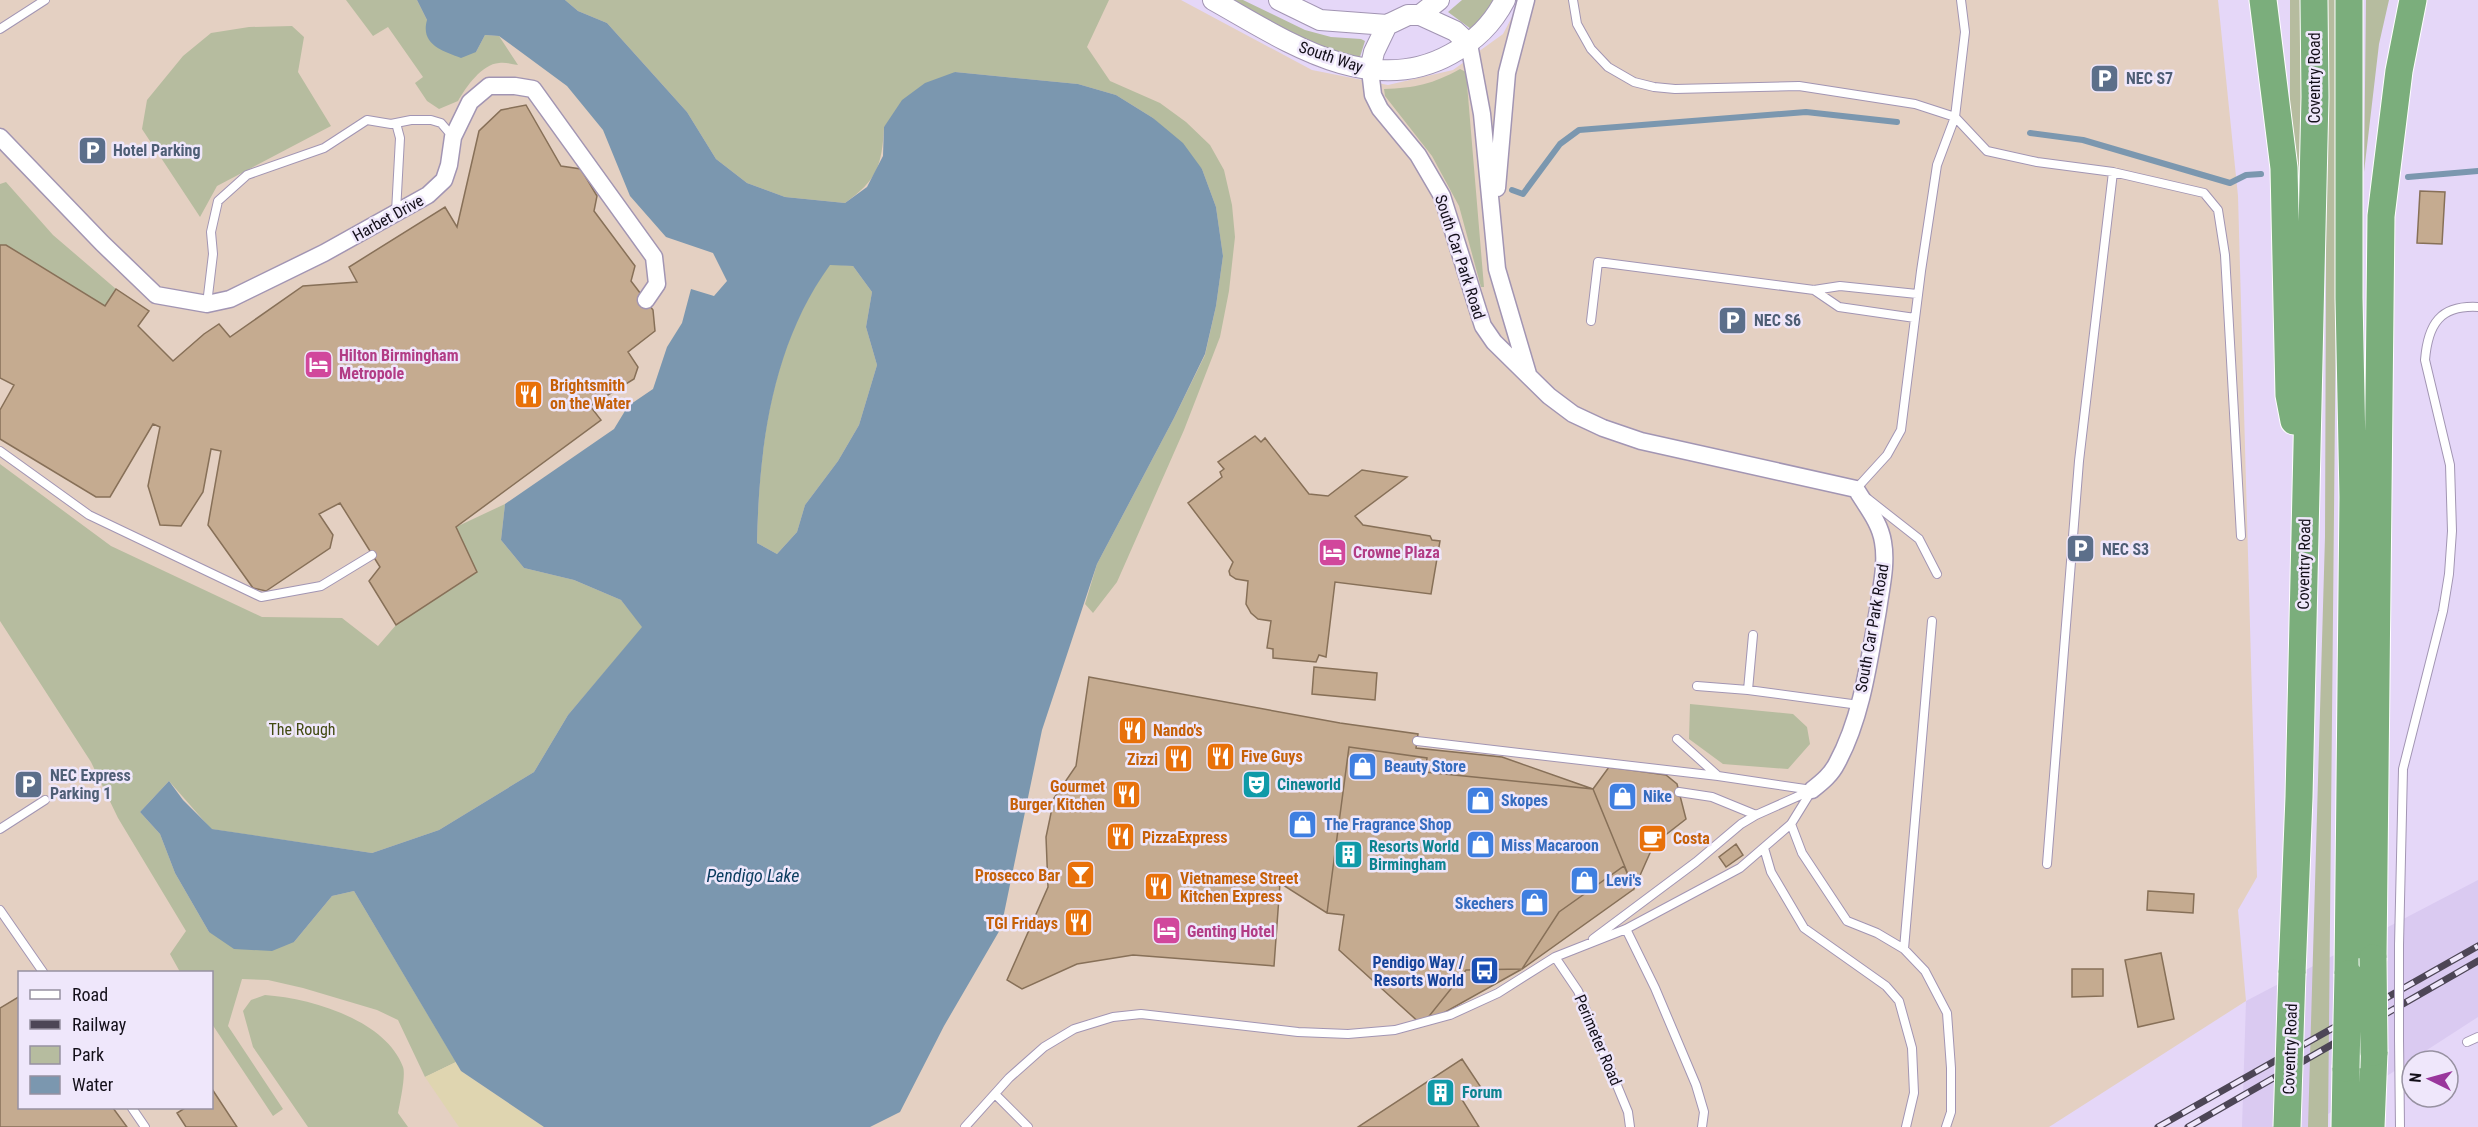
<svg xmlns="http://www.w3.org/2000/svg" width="2478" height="1127" viewBox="0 0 2478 1127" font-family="'Roboto Condensed',sans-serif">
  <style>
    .commercial { fill: #e4d0c2; fill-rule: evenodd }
    .built { fill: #dacaf1 }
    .green { fill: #b6bc9f }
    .sand { fill: #dfd5b0 }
    .water { fill: #7b97af; fill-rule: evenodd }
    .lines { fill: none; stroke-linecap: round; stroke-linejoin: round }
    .stream { stroke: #7b97af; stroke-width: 6 }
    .building { fill: #c5ab90; stroke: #877058; stroke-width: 1.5 }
    .service-casing { stroke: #a295b3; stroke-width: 10 }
    .minor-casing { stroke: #a295b3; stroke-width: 19 }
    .tertiary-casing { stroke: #a295b3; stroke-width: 22 }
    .trunk-casing { stroke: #fff; stroke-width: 29 }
    .service { stroke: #fff; stroke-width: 8 }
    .minor { stroke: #fff; stroke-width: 16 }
    .tertiary { stroke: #fff; stroke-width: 20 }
    .trunk { stroke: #7bae7c; stroke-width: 27 }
    .rail-casing { stroke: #4d4656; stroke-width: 7 }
    .rail { stroke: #efe7fb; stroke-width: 4.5; stroke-dasharray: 14; stroke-linecap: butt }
    .service-bridge-casing { stroke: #a295b3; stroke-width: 10; stroke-linecap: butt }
    .trunk-bridge-casing { stroke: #fff; stroke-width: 29; stroke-linecap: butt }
    .service-bridge { stroke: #fff; stroke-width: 8 }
    .trunk-bridge { stroke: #7bae7c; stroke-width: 27 }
    .labels { text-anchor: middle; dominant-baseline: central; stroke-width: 5; stroke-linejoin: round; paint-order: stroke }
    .street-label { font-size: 16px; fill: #130f19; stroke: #efe7fb }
    .service-label { font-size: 16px; font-weight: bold; fill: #4e5e75; stroke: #efe7fb; text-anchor: start }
    .hotel-label { font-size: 16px; font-weight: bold; fill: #b23c85; stroke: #efe7fb; text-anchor: start }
    .food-label { font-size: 16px; font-weight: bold; fill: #c56008; stroke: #efe7fb; text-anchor: start }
    .park-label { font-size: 16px; fill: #414911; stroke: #efe7fb }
    .shop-label { font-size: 16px; font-weight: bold; fill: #366cbe; stroke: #efe7fb; text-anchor: start }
    .culture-label { font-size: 16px; font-weight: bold; fill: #0d838f; stroke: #efe7fb; text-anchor: start }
    .transit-label { font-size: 16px; font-weight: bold; fill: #164399; stroke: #efe7fb; text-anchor: end }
    .water-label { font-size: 18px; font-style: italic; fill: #0c3d60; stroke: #efe7fb }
  </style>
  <rect width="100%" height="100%" fill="#e5d7f8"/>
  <path class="commercial" d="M0 0H1181L1312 70 1388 85 1453 70 1503 34 1521 0H2218L2238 196 2257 877 2238 910 2246 1001 2049 1127H0ZM20 972H212V1108H20Z"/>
  <path class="built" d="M2478 880V1017L2308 1127H2242L2246 1001Z"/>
  <path class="green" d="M346 0H417L427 20 476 52 485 35 499 36 518 65C512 64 505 62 499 63 482 64 466 87 458 101L439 109 427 101 415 83 423 77 388 27 373 36Z
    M565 0H1109L1087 47 1110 81 1160 103 1186 122 1210 145 1224 170 1232 205 1235 237 1229 291 1220 337 1184 430 1117 582 1093 613 1085 604 1097 564 1174 418 1205 355 1216 306 1223 256 1216 207 1202 169 1153 118 1116 95 1078 84 955 72 884 127C882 166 877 180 845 203L785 197 747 183 716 159 687 112 607 23 578 11Z
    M1225 0H1243L1305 30 1331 37 1361 39 1365 41 1359 60 1312 47Z
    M1462 0H1494L1487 12 1471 29 1448 12Z
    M2290 0H2303L2304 187H2298L2290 106Z
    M2327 0H2339L2328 1127H2308L2325 537Z
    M2366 0H2389L2379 44 2364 172Z
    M292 26 304 37 298 72 331 126 217 186 200 217 142 129 147 100 183 56 211 33 249 27Z
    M1460 69 1466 72 1484 287H1481L1459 206 1432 156 1385 96 1384 89C1415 88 1433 84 1460 69Z
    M6 182 53 235 116 289 105 306 6 245H0V184Z
    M830 264 853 266 872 292 866 327 877 365 859 425 838 461 805 505 797 532 777 554 757 543C759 446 771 345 830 264Z
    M0 464 111 546 262 617 342 618 378 646 396 625 476 573 456 527 505 504 501 540 524 568 574 580 621 600 643 627 568 715 534 772 439 830 372 853 211 829 169 781 140 812 160 834 175 873 209 932 294 942 332 896 354 891 456 1062 425 1077 398 1020 377 1010 303 988 268 980 242 979 228 1026 283 1109 273 1116 212 1024V972H180L170 954 186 931 118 818 91 762 0 621Z
    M1690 704 1793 714 1807 727 1810 744 1788 769 1723 764 1689 739Z
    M265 995C310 998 386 1020 403 1067 406 1075 400 1102 398 1113L408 1127H308L253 1047 243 1011 251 1000Z"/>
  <path class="sand" d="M456 1062 461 1071 544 1127H459L425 1077Z"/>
  <path class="water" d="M417 0H565L578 11 607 23 687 112 716 159 747 183 785 197 845 203 867 187 883 156 884 127 902 100 925 83 955 72 1078 84 1116 95 1153 118 1183 143 1202 169 1216 207 1223 256 1216 306 1205 354 1174 418 1097 564 1042 730 1001 928 944 1026 900 1112 870 1127H544L461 1071 354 891 332 896 294 942 272 951 234 949 209 932 175 873 160 834 140 812 169 781 183 800 212 829 372 853 439 830 534 772 568 715 642 627 621 600 574 580 524 568 501 540 505 504 614 429 628 406 653 389 667 347 682 323 691 289 714 296 727 281 713 253 666 237 630 196 603 130 567 86 499 36 485 35 476 52 461 58C443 51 420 45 427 20ZM830 265 853 266 872 292 866 327 877 365 859 425 838 461 805 505 797 532 777 554 757 543C759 446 772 345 830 265Z"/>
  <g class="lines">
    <path class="stream" d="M2030 133 2083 140 2230 183 2246 175 2261 174
      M2408 177 2478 171
      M1512 190 1523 194 1560 144 1579 130 1806 112 1897 122"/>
  </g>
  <path class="building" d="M526 105 561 166 581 169 597 196 594 211 635 266 631 281 653 310 655 331 628 352 638 367 634 379 590 406 601 420 456 527 477 572 396 625 369 581 380 567 340 503 319 514 333 535 330 548 266 591 253 588 208 525 221 451 211 449 203 492 181 526 160 525 148 486 160 427 153 424 110 497H96L0 439V410L14 385 0 378V245H6L105 306 116 289 149 311 138 326 173 361 204 334 219 324 230 337 303 286 357 282 349 267 445 207 457 227 479 131 501 110Z
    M2420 191 2445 192 2442 244 2417 243Z
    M1255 436 1261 442 1265 438 1309 494 1328 496 1362 470 1407 477 1355 516 1363 525 1430 536 1432 540 1440 541 1431 594 1335 582 1326 657 1319 655 1316 662 1273 658V649L1267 648 1271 621 1258 619 1251 613 1246 604 1248 581 1236 579 1230 575 1229 571 1233 562 1188 503 1222 477 1220 472 1224 469 1218 462Z
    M1314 667 1377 673 1375 700 1312 694Z
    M1089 677 1340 723 1418 734 1416 748 1502 757 1593 789 1609 767 1666 775 1677 784 1686 819 1654 844 1634 889 1624 866 1559 912 1522 969 1466 970 1422 1025 1339 950 1344 915 1327 913 1280 883 1274 966 1133 955 1077 964 1022 989 1007 980 1048 887 1046 837 1050 818 1054 798 1076 766Z
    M1349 747 1427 758 1425 772 1593 789 1634 889 1522 969 1422 1025 1339 950 1344 915 1327 913Z
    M1736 844 1743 855 1726 867 1719 857Z
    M2148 891 2194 894 2193 913 2147 910Z
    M2161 953 2174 1019 2138 1027 2125 960Z
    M2072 969H2103V996L2072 997Z
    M20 996V1108H113L127 1127H0V1008Z
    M1462 1059 1480 1086 1461 1098 1479 1127H1358Z
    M212 1089 237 1127H186L177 1113 185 1108H212Z"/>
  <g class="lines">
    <defs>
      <path id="service" d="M1573 0 1577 24 1591 49 1608 67 1634 82 1654 87 1675 89 1799 86 1915 104 1955 117 1987 151 2037 162 2113 172 2204 193 2218 210 2225 255 2241 536
        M0 29 45 0
        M396 212 400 138 396 123
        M1814 290 1839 307 1915 318
        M207 304 213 254 211 232 218 201 247 175 324 148 367 120 391 124 411 120H431L441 123 453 137
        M1591 321 1598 262 1814 290 1840 286 1917 294
        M0 451 89 515 261 597 321 586 372 555
        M1858 491 1856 489 1887 455 1901 430 1921 271 1937 165 1955 117 1965 32 1961 0
        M1868 499 1919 539 1937 574
        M1697 686 1748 690 1859 705
        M1748 690 1753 635
        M1677 739 1718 776 1812 790
        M1417 741 1718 776
        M1679 792 1712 797 1756 815
        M1791 824 1802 853 1847 921 1877 933 1904 949 1925 971 1947 1013 1951 1068V1112L1946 1127
        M0 829 45 800
        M1764 848 1771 872 1804 928 1886 986 1899 1001 1912 1048 1914 1093 1906 1127
        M2047 864 2079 461 2113 172
        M0 910 43 972
        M1626 929 1655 988 1696 1085 1704 1112 1702 1127
        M1593 939 1696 862 1741 824 1756 815 1812 790
        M2399 945 2403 769 2443 611 2449 574 2452 531 2450 465 2425 360C2428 324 2440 305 2478 307
        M1904 949 1932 621
        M1555 957 1578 991 1628 1112 1630 1127
        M2399 1039 2400 1127
        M2467 1042 2478 1037
        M995 1094 1028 1127
        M132 1108 145 1127
        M965 1127 1009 1078 1044 1047 1074 1029 1113 1017 1141 1014 1298 1032 1348 1034 1395 1030 1450 1015 1498 993 1555 957 1626 929 1740 868 1791 824 1812 790"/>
      <path id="minor" d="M1469 44 1482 114 1497 269 1528 374
        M1370 70 1373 95 1380 109 1418 155 1442 196 1483 326 1494 342 1549 396 1573 414 1603 428 1641 441 1856 489C1866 506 1880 522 1883 542 1887 564 1881 588 1878 610 1869 661 1862 717 1837 763 1831 775 1822 782 1812 790
        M0 137 102 243 156 295 207 304 230 299 324 253 428 195 444 180 449 165 453 137 470 102 489 86H515L533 89 654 257 657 284 646 300
        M1497 188 1507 73 1526 0"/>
      <path id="tertiary" d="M1213 0C1283 39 1369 100 1451 54 1475 41 1492 25 1505 0
        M1279 0 1320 20 1387 25 1408 15H1420L1439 0
        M1420 15 1455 31 1469 44
        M1370 70 1374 52 1387 25"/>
      <path id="trunk" d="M2263 0 2284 168 2289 395 2294 421
        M2373 958 2381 216 2399 71 2413 0
        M2292 973 2299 797 2315 97 2314 0
        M2348 974 2353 497 2349 298V0
        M2345 1127 2346 1068
        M2371 1127 2374 1052"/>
    </defs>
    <use href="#service" class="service-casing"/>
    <use href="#minor" class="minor-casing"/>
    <use href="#tertiary" class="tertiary-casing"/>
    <use href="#trunk" class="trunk-casing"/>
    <use href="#service" class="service"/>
    <use href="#minor" class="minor"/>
    <use href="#tertiary" class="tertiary"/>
    <use href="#trunk" class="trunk"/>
    <defs>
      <path id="rail" d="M2158 1127 2478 946
        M2188 1127 2478 961"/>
    </defs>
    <use href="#rail" class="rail-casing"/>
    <use href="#rail" class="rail"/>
    <defs>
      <path id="service-bridge" d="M2399 945V1039"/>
      <path id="trunk-bridge" d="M2373 958 2374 1052
        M2346 1068 2348 974
        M2287 1127 2292 973"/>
    </defs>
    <use href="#service-bridge" class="service-bridge-casing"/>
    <use href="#trunk-bridge" class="trunk-bridge-casing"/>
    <use href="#service-bridge" class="service-bridge"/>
    <use href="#trunk-bridge" class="trunk-bridge"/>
  </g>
  <defs>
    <symbol id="parking-square" viewBox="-11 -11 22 22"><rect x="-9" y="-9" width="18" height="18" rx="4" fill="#5c6f8a" stroke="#efe7fb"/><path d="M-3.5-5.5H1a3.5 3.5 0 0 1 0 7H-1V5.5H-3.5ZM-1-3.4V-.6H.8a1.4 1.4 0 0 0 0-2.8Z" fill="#fff"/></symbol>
    <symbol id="hotel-square" viewBox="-11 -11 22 22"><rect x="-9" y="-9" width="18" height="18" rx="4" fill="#d1479c" stroke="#efe7fb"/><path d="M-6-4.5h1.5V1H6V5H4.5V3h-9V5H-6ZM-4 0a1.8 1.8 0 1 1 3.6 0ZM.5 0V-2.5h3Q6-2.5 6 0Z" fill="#fff"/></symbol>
    <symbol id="restaurant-square" viewBox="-11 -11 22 22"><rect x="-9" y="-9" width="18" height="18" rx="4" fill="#e8710a" stroke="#efe7fb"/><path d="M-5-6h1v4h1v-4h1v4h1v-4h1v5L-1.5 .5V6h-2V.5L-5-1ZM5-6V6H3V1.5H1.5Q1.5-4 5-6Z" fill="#fff"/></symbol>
    <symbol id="shop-square" viewBox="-11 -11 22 22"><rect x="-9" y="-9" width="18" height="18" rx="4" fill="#3f7fe0" stroke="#efe7fb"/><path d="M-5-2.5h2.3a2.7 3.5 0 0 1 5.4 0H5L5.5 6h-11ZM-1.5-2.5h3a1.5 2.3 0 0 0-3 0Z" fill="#fff"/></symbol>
    <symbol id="theatre-square" viewBox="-11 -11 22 22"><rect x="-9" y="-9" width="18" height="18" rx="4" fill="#0f9aa8" stroke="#efe7fb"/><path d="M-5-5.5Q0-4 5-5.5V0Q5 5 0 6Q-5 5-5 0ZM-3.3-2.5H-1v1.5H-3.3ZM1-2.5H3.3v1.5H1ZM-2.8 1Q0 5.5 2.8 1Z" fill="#fff"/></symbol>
    <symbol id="cafe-square" viewBox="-11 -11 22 22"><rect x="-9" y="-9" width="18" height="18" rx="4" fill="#e8710a" stroke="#efe7fb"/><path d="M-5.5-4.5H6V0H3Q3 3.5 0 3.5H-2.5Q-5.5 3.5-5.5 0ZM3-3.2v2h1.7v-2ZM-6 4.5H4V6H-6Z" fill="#fff"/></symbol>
    <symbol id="building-square" viewBox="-11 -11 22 22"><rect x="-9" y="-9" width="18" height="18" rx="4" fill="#0f9aa8" stroke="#efe7fb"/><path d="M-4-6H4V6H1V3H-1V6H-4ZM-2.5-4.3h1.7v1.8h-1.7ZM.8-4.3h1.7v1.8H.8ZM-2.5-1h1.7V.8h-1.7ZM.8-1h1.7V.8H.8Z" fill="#fff"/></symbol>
    <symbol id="bar-square" viewBox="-11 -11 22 22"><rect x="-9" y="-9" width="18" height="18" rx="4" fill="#e8710a" stroke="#efe7fb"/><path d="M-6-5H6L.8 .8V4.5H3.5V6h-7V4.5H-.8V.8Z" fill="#fff"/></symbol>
    <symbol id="bus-square" viewBox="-11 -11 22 22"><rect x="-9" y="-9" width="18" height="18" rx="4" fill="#1a4fb4" stroke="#efe7fb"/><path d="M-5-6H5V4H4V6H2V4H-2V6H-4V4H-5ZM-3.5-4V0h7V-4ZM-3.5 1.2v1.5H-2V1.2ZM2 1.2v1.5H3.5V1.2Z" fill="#fff"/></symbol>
  </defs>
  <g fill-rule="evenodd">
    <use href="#parking-square" x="2088" y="62" width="33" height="33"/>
    <use href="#parking-square" x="76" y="134" width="33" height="33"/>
    <use href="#parking-square" x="1716" y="304" width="33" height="33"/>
    <use href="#hotel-square" x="302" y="348" width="33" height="33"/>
    <use href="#restaurant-square" x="512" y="378" width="33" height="33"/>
    <use href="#parking-square" x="2064" y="532" width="33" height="33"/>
    <use href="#hotel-square" x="1316" y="536" width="33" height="33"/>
    <use href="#restaurant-square" x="1116" y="714" width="33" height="33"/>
    <use href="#restaurant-square" x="1204" y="740" width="33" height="33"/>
    <use href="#restaurant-square" x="1162" y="742" width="33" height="33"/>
    <use href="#shop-square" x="1346" y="750" width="33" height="33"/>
    <use href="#parking-square" x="12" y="768" width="33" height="33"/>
    <use href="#theatre-square" x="1240" y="768" width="33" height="33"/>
    <use href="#restaurant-square" x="1110" y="778" width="33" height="33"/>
    <use href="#shop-square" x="1606" y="780" width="33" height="33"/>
    <use href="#shop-square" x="1464" y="784" width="33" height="33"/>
    <use href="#shop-square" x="1286" y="808" width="33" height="33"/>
    <use href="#restaurant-square" x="1104" y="820" width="33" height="33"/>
    <use href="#cafe-square" x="1636" y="822" width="33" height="33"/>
    <use href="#shop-square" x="1464" y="828" width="33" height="33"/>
    <use href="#building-square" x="1332" y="838" width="33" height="33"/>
    <use href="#bar-square" x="1064" y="858" width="33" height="33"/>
    <use href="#shop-square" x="1568" y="864" width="33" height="33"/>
    <use href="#restaurant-square" x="1142" y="870" width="33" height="33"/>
    <use href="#shop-square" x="1518" y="886" width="33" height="33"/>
    <use href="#restaurant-square" x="1062" y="906" width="33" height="33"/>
    <use href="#hotel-square" x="1150" y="914" width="33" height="33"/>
    <use href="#bus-square" x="1468" y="954" width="33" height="33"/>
    <use href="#building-square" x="1424" y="1076" width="33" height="33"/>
  </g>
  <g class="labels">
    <g class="street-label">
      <text transform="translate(1331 57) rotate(19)">South Way</text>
      <text transform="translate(2314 78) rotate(-90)">Coventry Road</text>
      <text transform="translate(388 218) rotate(-29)">Harbet Drive</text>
      <text transform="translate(1460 257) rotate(72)">South Car Park Road</text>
      <text transform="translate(2304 564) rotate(-89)">Coventry Road</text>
      <text transform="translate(1872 628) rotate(-80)">South Car Park Road</text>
      <text transform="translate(1598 1040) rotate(67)">Perimeter Road</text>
      <text transform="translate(2290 1049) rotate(-88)">Coventry Road</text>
    </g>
    <g class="service-label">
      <text x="2126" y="78">NEC S7</text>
      <text x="113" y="150">Hotel Parking</text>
      <text x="1754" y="320">NEC S6</text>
      <text x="2102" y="549">NEC S3</text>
      <text x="50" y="775">NEC Express<tspan x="50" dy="18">Parking 1</tspan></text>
    </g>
    <g class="hotel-label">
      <text x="339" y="355">Hilton Birmingham<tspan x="339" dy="18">Metropole</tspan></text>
      <text x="1353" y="552">Crowne Plaza</text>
      <text x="1187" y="931">Genting Hotel</text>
    </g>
    <g class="food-label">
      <text x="550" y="385">Brightsmith<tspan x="550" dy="18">on the Water</tspan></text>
      <text x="1153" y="730">Nando's</text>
      <text x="1241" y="756">Five Guys</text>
      <text x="1158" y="759" text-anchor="end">Zizzi</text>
      <text x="1105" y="786" text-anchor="end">Gourmet<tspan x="1105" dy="18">Burger Kitchen</tspan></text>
      <text x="1142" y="837">PizzaExpress</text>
      <text x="1673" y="838">Costa</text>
      <text x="1060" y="875" text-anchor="end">Prosecco Bar</text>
      <text x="1180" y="878">Vietnamese Street<tspan x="1180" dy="18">Kitchen Express</tspan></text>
      <text x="1058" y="923" text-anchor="end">TGI Fridays</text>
    </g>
    <g class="park-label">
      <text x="302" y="729">The Rough</text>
    </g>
    <g class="shop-label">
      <text x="1384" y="766">Beauty Store</text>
      <text x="1643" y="796">Nike</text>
      <text x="1501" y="800">Skopes</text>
      <text x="1324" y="824">The Fragrance Shop</text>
      <text x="1501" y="845">Miss Macaroon</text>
      <text x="1606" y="880">Levi's</text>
      <text x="1514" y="903" text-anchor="end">Skechers</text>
    </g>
    <g class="culture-label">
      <text x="1277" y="784">Cineworld</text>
      <text x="1369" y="846">Resorts World<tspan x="1369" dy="18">Birmingham</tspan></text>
      <text x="1462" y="1092">Forum</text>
    </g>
    <g class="transit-label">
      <text x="1464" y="962">Pendigo Way /<tspan x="1464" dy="18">Resorts World</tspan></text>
    </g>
    <g class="water-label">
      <text x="753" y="875">Pendigo Lake</text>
    </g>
  </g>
  <rect x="18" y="971" width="195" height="138" fill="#efe7fb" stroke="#9791a1" stroke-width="1.5"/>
  <rect x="30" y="990" width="30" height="9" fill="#ffffff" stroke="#9791a1" stroke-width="1.5"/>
  <text x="72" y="1001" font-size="18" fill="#130f19">Road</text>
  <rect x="30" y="1020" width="30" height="9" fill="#4d4656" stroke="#9791a1" stroke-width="1.5"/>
  <text x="72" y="1031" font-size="18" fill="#130f19">Railway</text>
  <rect x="30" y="1046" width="30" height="18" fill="#b6bc9f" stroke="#9791a1" stroke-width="1.5"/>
  <text x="72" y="1061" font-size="18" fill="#130f19">Park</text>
  <rect x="30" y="1076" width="30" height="18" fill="#7b97af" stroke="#9791a1" stroke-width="1.5"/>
  <text x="72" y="1091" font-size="18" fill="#130f19">Water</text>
  <g transform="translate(2430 1079) rotate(275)"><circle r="28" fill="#efe7fb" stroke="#9791a1" stroke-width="1.5"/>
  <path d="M0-4.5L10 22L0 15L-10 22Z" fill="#99369c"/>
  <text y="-9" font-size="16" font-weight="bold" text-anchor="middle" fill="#130f19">N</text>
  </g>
</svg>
